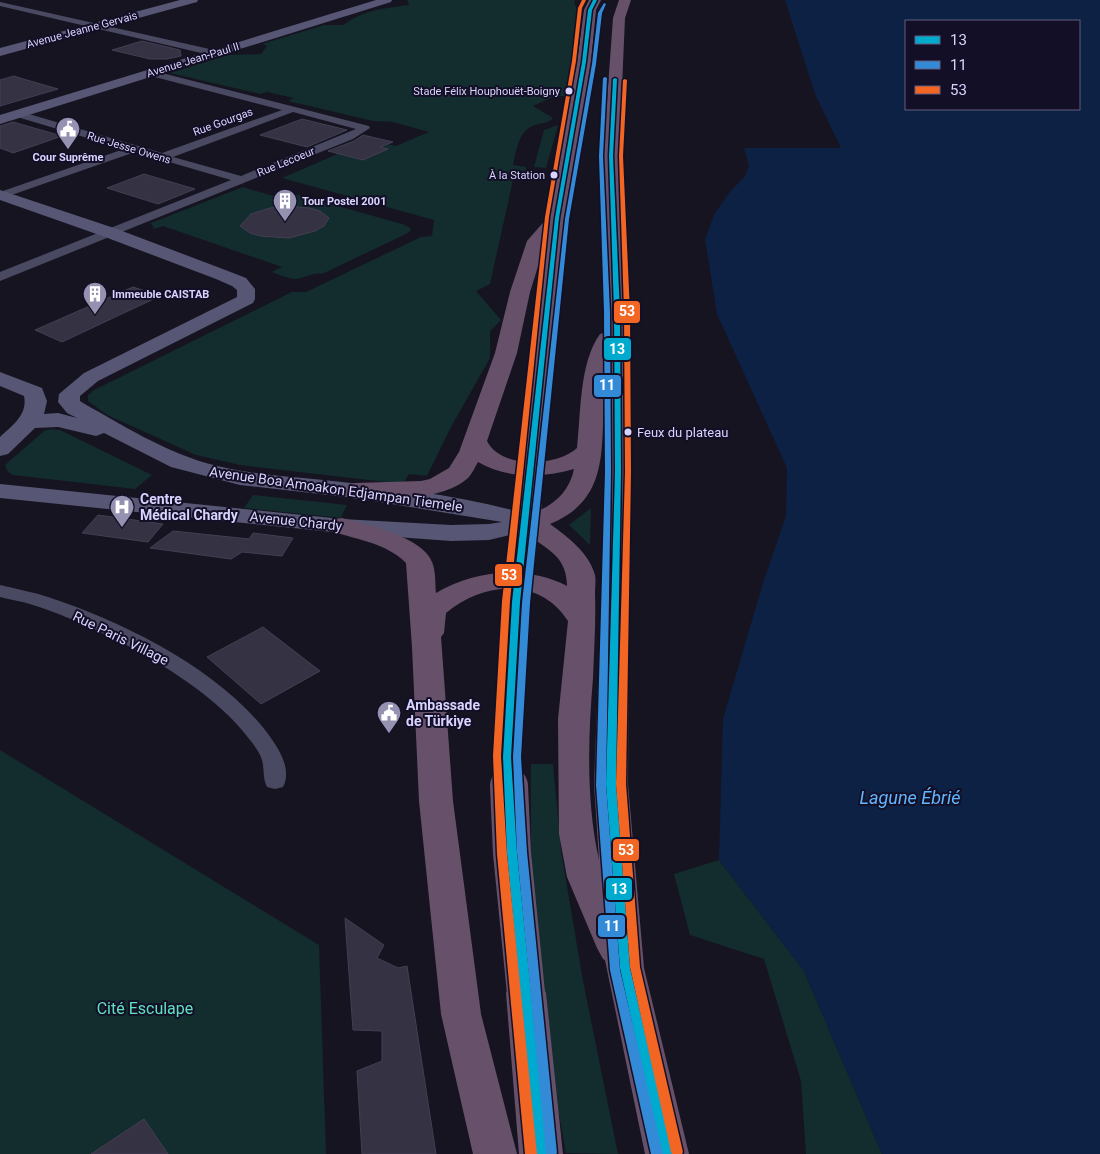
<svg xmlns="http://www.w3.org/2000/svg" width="1100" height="1154" viewBox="0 0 1100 1154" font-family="Roboto,sans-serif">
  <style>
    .green { fill: #132c2d }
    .water { fill: #0d2144; fill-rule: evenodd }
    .building { fill: #343243; stroke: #433f54 }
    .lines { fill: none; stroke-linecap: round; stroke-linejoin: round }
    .street { fill: #4a4962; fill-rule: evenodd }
    .secondary { fill: #575674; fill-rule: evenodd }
    .highway { fill: #67516a; fill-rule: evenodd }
    .highway-bridge-far2 { stroke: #67516a; stroke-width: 22 }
    .highway-bridge-far1 { stroke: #67516a; stroke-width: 29 }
    .highway-bridge { stroke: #67516a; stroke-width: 38 }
    .bus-1-casing { stroke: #130f26; stroke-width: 3 }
    .bus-2-casing { stroke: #130f26; stroke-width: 3 }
    .bus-3-casing { stroke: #130f26; stroke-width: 3 }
    .bus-1 { fill: #00a9ce; fill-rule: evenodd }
    .bus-2 { fill: #338bd7; fill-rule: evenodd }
    .bus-3 { fill: #f26522; fill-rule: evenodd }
    .bus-dot { fill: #d9d4ff; stroke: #130f26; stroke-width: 2 }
    .labels { text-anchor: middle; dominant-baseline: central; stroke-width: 4; stroke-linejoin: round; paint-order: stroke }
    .far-street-label { font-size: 11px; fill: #d9d4ff; stroke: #130f26 }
    .far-bus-label { font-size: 11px; fill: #d9d4ff; stroke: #130f26; text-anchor: end }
    .far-poi-label { font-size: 11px; font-weight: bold; fill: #d9d4ff; stroke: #130f26; text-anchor: start }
    .bus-label { font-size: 13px; fill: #d9d4ff; stroke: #130f26; text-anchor: start }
    .street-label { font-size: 14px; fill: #d9d4ff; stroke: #130f26 }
    .poi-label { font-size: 14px; font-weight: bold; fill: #d9d4ff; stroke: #130f26; text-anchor: start }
    .near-park-label { font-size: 16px; fill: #5fe0c0; stroke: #130f26 }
    .near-water-label { font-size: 18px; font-style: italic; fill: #62b6ff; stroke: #130f26 }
    .line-badge { stroke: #130f26; stroke-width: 2 }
    .badge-label { font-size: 14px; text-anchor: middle; font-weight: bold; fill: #fff }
  </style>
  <rect width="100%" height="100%" fill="#161421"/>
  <path class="green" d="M407 0H575L574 2 579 14 569 96H555L533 106 553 118C549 123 542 123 535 125 518 131 517 149 513 165L526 167V175L513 180 490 284 476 291 501 320 490 331V358L451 427 427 476 409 474 403 484 240 465 196 455 107 415 88 401V395L94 390 292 292H306L421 237 432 236 434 220 282 178 370 140 396 146 429 132 393 122 373 121 288 101 294 98 267 92 260 94 170 73 228 55 261 54 267 46 262 44 324 25H344C362 10 386 8 409 5Z
    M558 125 546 168 534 167 544 130Z
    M243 187 283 199 295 194 402 224 409 227 411 230 408 233 322 274C312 272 306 278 297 279 288 279 280 275 272 272L282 267 163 226 154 229 151 223Z
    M51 429 60 430 152 475 135 489 13 475 8 472 5 465 44 431Z
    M253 495 347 505 341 518 244 508Z
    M591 508 590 545 569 525Z
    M0 750 319 945 326 1154H0Z
    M531 764H553L561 851 583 981 618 1154 566 1153 537 993 531 852Z
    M719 860 804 971 882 1154H806L801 1081 764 959 690 935 674 874Z"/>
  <path class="water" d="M785 0H1100V1154H882L804 971 719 860 723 719 763 583 786 516 787 468 717 314 705 239 714 215 729 193 745 176 749 166 744 148H841L815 94ZM906 21H1079V109H906Z"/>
  <path class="building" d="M142 41 180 50 181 56 167 59H150L112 50Z
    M14 76 20 78 58 89 0 106V80Z
    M302 119 347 130 307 147 260 135Z
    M13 122 62 136 13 153 0 148V126Z
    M363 135 393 142 380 147 388 149 363 160 328 151 354 141Z
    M144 174 195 189 158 204 107 188Z
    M284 206 310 208 320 211 329 218 324 226 315 231 289 238 260 236 250 233 240 226 251 214 270 208Z
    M133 287 160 296 62 342 35 330Z
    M98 515 163 524 148 542 82 533Z
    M173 531 249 539 253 533 293 538 282 556 242 552 231 559 150 548Z
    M263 627 320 671 261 704 207 657Z
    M345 918 384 945 377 958 398 968 407 966 436 1154H362L357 1071 382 1061V1031L353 1030Z
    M144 1119 168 1154H91Z"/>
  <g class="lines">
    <path class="street" d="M0 2 214 50 218 53 214 56 0 6Z
      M150 70 369 126 370 128 353 139 0 281V272L231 180 135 152 0 199V192L124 149 14 116V112H22L162 153 282 110 147 75 145 73ZM293 112 356 129 241 176 173 157Z
      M0 585C16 589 33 592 48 597 125 622 227 673 273 741 282 754 291 772 283 787L275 789 267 787C262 777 265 767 261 757 258 750 251 741 246 735 204 680 99 626 33 605 22 601 11 600 0 597Z"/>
    <path class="secondary" d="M180 0H198L197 2 0 56V48Z
      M376 0H392L391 2 0 124V115Z
      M0 190 117 229 228 271 246 278 255 289V299L253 303 98 381 80 396V401L83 403C122 425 162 450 206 463 244 474 284 476 323 480 395 488 470 496 540 518L543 523 540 528 489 540 451 541 342 533 0 498V484L342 519 451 525 489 524 502 522 355 498 240 485 171 467 104 433 96 436 58 427 35 428 8 454 0 456V437C12 426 28 415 24 396L0 386V372L42 388 47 401 44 414 58 413 77 418 67 413 58 402 59 394 84 373 227 302 237 297V290L232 286 216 279 105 237 0 200Z"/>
    <path class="highway" d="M589 0H601L596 10 591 62 566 218 559 305 556 309 549 311 542 309 539 305 546 241 530 292 517 353 487 441C501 469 556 467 577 448 581 414 579 363 600 334L607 332 603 156 613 18 619 0H631L625 18 619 156 627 312 630 472 628 784 644 968 689 1154H645L605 960 603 959 597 948 567 877 559 834 558 719 568 621C539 576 483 582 446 613L444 633 441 637 453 801 481 1014 517 1154H473L441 1014 419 801 412 647 406 563C388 544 357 539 333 532L329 526 333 520 342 518C366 524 423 537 432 562 436 571 435 584 436 593 473 570 528 565 567 586 567 548 535 548 518 523 523 516 530 514 538 511 557 503 570 489 574 469 542 478 507 479 478 462 475 467 472 474 468 478 441 502 388 498 355 499L346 496 342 491 346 486 355 483 421 481 430 479 449 468 459 452 495 353 510 292 527 241 548 217 577 62 584 10ZM606 381V472L594 784 599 860C586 801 588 738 593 678 594 650 596 622 595 594 595 588 596 580 595 575 589 553 568 537 550 524 616 497 598 438 606 381Z
      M526 976 540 981 546 993 563 1154H519L506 993 512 981Z"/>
    <path class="highway-bridge-far2" d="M527 507 549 305"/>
    <path class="highway-bridge-far1" d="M509 788 507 757 516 602 527 505"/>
    <path class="highway-bridge" d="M509 786 512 853 526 993"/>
    <defs>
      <path id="bus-1" d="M593 0H597L592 10 586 62 559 218 520 602 511 757 517 853 547 1154H535L507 853 503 757 512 602 555 218 582 62 588 10Z
        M615 78 617 79 613 156 620 312 621 472 616 784 630 968 673 1154H661L620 968 606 784 615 472 614 312 609 156 613 79Z"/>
      <path id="bus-2" d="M604 3 606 4 602 13 596 64 569 219 530 603 521 757 527 852 557 1153 556 1154H546L517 852 513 757 522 603 565 219 592 64 598 13Z
        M605 77 607 78 603 156 610 312 611 472 606 785 620 970 663 1154H651L610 970 596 785 605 472 604 312 599 156 603 78Z"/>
      <path id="bus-3" d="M582 0H586L582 8 576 61 549 217 510 601 501 756 507 854 537 1154H525L497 854 493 756 502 601 545 217 572 61 578 8Z
        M625 79 627 80 623 156 630 312 631 472 626 784 640 967 683 1152 682 1154H672L671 1152 630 967 616 784 625 472 624 312 619 156 623 80Z"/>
    </defs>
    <use href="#bus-1" class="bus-1-casing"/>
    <use href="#bus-2" class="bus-2-casing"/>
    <use href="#bus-3" class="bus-3-casing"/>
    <use href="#bus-1" class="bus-1"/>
    <use href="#bus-2" class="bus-2"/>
    <use href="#bus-3" class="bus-3"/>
  </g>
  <defs>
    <symbol id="civic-pin" viewBox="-11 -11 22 30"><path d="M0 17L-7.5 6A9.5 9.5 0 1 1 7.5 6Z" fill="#9591b1" stroke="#130f26"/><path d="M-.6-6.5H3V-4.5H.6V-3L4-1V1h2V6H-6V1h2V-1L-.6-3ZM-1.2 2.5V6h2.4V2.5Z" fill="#fff"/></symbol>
    <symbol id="building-pin" viewBox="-11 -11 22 30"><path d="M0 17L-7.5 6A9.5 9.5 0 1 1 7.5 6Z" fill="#9591b1" stroke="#130f26"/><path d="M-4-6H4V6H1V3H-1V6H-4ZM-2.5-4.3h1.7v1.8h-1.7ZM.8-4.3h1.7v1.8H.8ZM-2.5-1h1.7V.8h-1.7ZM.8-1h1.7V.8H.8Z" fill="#fff"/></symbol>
    <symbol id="hospital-pin" viewBox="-11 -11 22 30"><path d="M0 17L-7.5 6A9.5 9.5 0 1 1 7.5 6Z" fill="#9591b1" stroke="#130f26"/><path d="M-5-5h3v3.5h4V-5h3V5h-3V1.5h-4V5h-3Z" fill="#fff"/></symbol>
  </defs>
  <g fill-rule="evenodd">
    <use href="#civic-pin" x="54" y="115" width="28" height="38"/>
    <use href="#building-pin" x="271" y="187" width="28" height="38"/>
    <use href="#building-pin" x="81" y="280" width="28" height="38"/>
    <use href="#hospital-pin" x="108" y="493" width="28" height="38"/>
    <use href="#civic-pin" x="375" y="699" width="28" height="38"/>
  </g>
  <g class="bus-dot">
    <circle cx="569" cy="91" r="4.5"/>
    <circle cx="554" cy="175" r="4.5"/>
    <circle cx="628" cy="432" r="4.5"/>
  </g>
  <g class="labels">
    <g class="far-street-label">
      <text transform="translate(82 30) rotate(-15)">Avenue Jeanne Gervais</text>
      <text transform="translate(193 60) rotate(-17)">Avenue Jean-Paul II</text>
      <text transform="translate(223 122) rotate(-20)">Rue Gourgas</text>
      <text transform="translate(129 148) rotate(17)">Rue Jesse Owens</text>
      <text transform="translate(286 162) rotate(-22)">Rue Lecoeur</text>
    </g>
    <g class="far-bus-label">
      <text x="560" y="91">Stade Félix Houphouët-Boigny</text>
      <text x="545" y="175">À la Station</text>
    </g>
    <g class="far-poi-label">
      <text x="68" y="157" text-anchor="middle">Cour Suprême</text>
      <text x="302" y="201">Tour Postel 2001</text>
      <text x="112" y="294">Immeuble CAISTAB</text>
    </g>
    <g class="bus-label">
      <text x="637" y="432">Feux du plateau</text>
    </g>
    <g class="street-label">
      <text transform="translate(336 489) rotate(8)">Avenue Boa Amoakon Edjampan Tiemele</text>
      <text transform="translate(296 521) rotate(6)">Avenue Chardy</text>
      <text transform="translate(121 638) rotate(26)">Rue Paris Village</text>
    </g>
    <g class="poi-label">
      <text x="140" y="499">Centre<tspan x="140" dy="16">Médical Chardy</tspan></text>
      <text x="406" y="705">Ambassade<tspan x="406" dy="16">de Türkiye</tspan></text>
    </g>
    <g class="near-park-label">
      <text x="145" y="1008">Cité Esculape</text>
    </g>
    <g class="near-water-label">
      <text x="910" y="797">Lagune Ébrié</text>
    </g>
  </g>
  <g class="line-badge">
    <rect x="613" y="300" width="28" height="24" rx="5" fill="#f26522"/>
    <rect x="603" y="337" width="29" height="24" rx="5" fill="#00a9ce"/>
    <rect x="593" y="374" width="29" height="24" rx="5" fill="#338bd7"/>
    <rect x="494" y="563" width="29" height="24" rx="5" fill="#f26522"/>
    <rect x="612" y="838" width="28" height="24" rx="5" fill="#f26522"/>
    <rect x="605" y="877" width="28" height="24" rx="5" fill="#00a9ce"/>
    <rect x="597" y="914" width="29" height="24" rx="5" fill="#338bd7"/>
  </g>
  <g class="badge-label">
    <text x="627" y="316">53</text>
    <text x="617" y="354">13</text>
    <text x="607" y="390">11</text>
    <text x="509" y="580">53</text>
    <text x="626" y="855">53</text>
    <text x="619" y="894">13</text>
    <text x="612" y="931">11</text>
  </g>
  <rect x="905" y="20" width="175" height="90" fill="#130f26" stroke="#625e7d"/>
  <rect x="915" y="36" width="25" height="8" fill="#00a9ce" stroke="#625e7d"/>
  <text x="950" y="45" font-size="15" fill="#d9d4ff">13</text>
  <rect x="915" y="61" width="25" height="8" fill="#338bd7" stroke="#625e7d"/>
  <text x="950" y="70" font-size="15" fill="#d9d4ff">11</text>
  <rect x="915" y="86" width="25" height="8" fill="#f26522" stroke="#625e7d"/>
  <text x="950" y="95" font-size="15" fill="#d9d4ff">53</text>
</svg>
